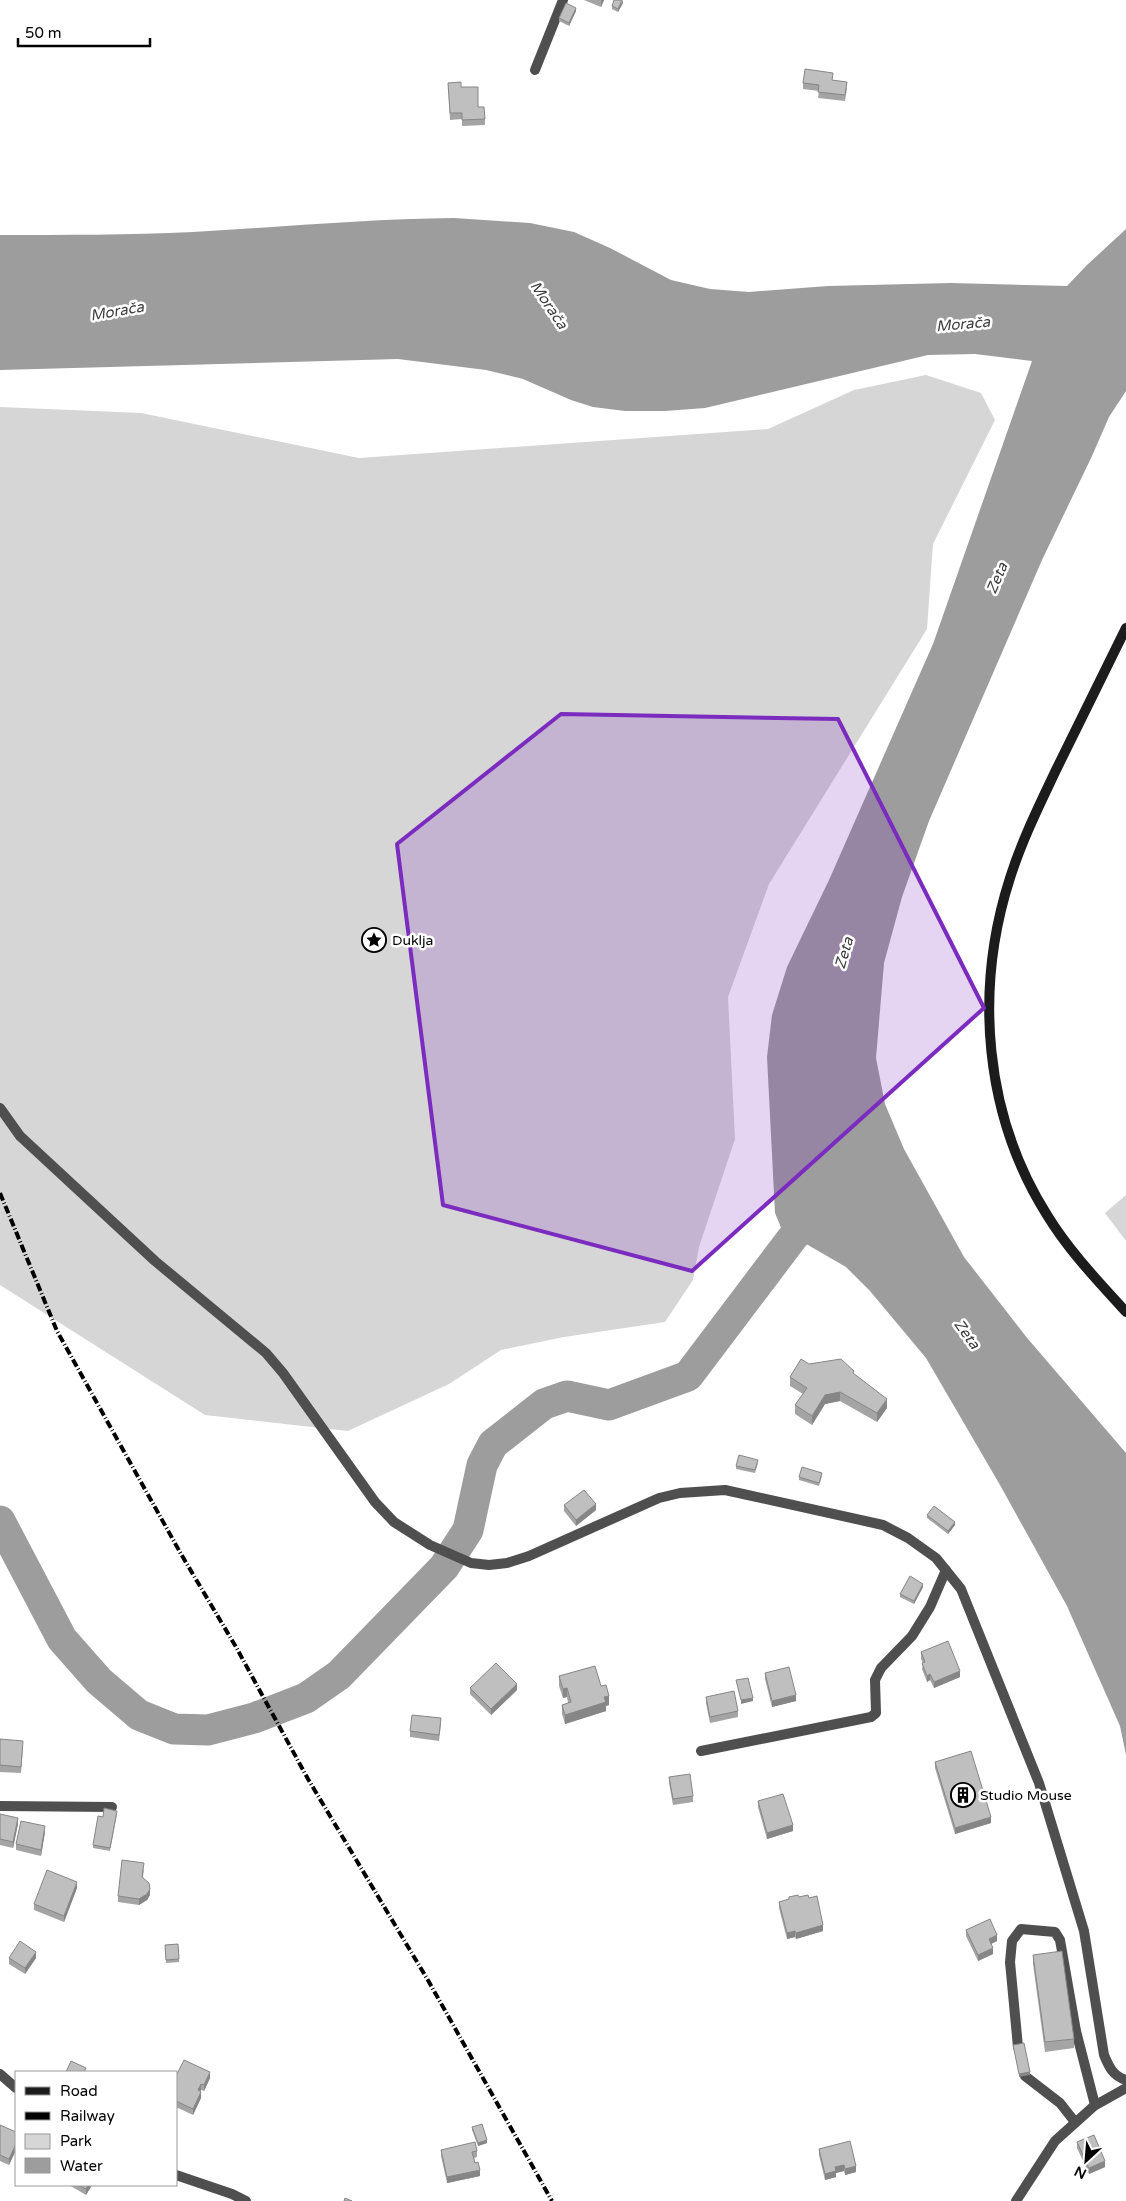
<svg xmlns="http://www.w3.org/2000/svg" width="1126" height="2201" viewBox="0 0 1126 2201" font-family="'Varela Round',sans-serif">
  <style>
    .green { fill: #d6d6d6 }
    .water { fill: #9d9d9d }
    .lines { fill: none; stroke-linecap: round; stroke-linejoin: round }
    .river { stroke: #9d9d9d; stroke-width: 31 }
    .service { stroke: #4f4f4f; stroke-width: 10 }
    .minor { stroke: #4f4f4f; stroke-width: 10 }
    .tertiary { stroke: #4f4f4f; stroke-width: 10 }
    .secondary { stroke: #1c1c1c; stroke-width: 10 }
    .rail { stroke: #000; stroke-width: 4; stroke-dasharray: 8 2.5 1 2.5; stroke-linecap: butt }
    .wall { fill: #a4a4a4 }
    .shaded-wall { fill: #868686 }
    .building { fill: #bfbfbf; stroke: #868686 }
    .marked { fill: #7b2cbf; fill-opacity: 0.2; stroke: #7b2cbf; stroke-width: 4; stroke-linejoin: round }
    .labels { text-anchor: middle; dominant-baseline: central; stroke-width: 5; stroke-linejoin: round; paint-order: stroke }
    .poi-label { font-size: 14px; fill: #000; stroke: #fff; text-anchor: start }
    .water-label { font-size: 15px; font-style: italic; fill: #3e3e3e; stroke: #fff }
  </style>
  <rect width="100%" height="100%" fill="#fff"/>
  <path class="green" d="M926 375 981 393 995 420 933 544 927 629 769 884 728 997 735 1139 699 1247 693 1280 665 1322 564 1337 501 1350 449 1384 348 1431 205 1415 0 1285V407L141 413 359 458 768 429 854 390Z
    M1126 1195V1241L1105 1213Z"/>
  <path class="water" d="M454 218 530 223 574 232 610 248 671 280 710 289 749 292 828 286 951 283 1067 286 1087 265 1126 229V391L1109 417 1092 456 1042 560 929 821 902 897 884 963 876 1058 885 1104 904 1149 964 1257 1028 1339 1126 1453V1755L1120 1726 1067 1606 1000 1485 926 1358 870 1291 846 1267 782 1230 775 1213 767 1057 772 1015 787 967 829 880 933 644 1032 361 975 354 928 355 705 408 665 411H625L593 407 571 400 523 379 486 370 398 359 0 370V235C64 235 129 235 193 232 280 227 367 219 454 218Z"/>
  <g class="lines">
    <path class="river" d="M0 1521 62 1639 99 1681 139 1715 174 1729 208 1730 254 1718 306 1698 339 1675 444 1567 468 1530 482 1465 493 1444 544 1404 567 1396 609 1405 688 1376 793 1237 821 1204"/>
    <path class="service" d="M1018 2047 1010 1962 1012 1941 1021 1929 1055 1932 1060 1940 1076 2031 1095 2105
      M1025 2076 1060 2103 1075 2122"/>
    <path class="minor" d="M535 70 563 0
      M701 1751 871 1717 876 1713 875 1680 881 1668 912 1636 930 1607 946 1570
      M0 1806 112 1807
      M0 2074 16 2088
      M176 2175 232 2194 246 2201
      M1016 2201 1055 2141 1094 2106 1126 2088"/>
    <path class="tertiary" d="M0 1108 20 1136 155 1261 266 1353 283 1373 375 1502 394 1522 430 1545 471 1563 489 1565 507 1563 529 1556 659 1498 680 1493 725 1490 883 1525 908 1538 936 1558 961 1589 1039 1783 1084 1931 1104 2055C1109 2067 1113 2076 1126 2080"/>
    <path class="secondary" d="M1126 628C1103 675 1079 723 1056 770 1039 806 1022 840 1010 878 974 990 984 1115 1047 1215 1069 1251 1098 1281 1126 1312"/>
    <path class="rail" d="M0 1193 57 1331 181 1554 236 1647 308 1779 429 1982 552 2201"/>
  </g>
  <path class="wall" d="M584 0H604L601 7Z
    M623 3 618 12 612 9V6Z
    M576 11 569 26 559 21V18Z
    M833 80 847 88 845 101 818 98 819 91 803 89V83Z
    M448 83 461 87 478 107 485 119V125L462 126V119L450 120Z
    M809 1364 854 1374 887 1408 877 1422 840 1401 825 1404 812 1425 795 1414V1405L803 1394 790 1386V1377Z
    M758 1463 755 1473 736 1469V1466Z
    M822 1476 819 1486 799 1480V1477Z
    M564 1505 596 1510 576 1526 564 1511Z
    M927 1515 955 1525 948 1534 927 1518Z
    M923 1587 914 1604 900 1597V1594Z
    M921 1652 960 1677 934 1688 930 1680 927 1682 922 1669 923 1663 921 1659Z
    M765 1673 796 1701 772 1707 765 1679Z
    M559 1676 601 1686 609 1705 606 1706V1711L565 1724 562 1714V1705L568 1703 567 1697 563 1698 559 1686Z
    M470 1688 517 1690 491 1715 470 1694Z
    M706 1697 738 1711V1717L710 1723 706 1703Z
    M441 1724 439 1741 410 1737V1731Z
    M0 1739 23 1747 21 1773 0 1772Z
    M935 1762 991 1823 955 1834 935 1768Z
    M669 1777 693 1796V1802L673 1805 669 1783Z
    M758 1801 793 1831 767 1839 758 1807Z
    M0 1814 18 1824 13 1848 0 1845Z
    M117 1814 110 1851 93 1848V1845Z
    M45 1832 41 1856 16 1850V1844Z
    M144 1869 143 1877 150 1895 147 1900 139 1905 118 1902V1896Z
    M77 1888 64 1922 34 1910V1904Z
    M789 1897 809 1898 823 1931 796 1939 795 1937 787 1939 779 1908V1902L789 1900Z
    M966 1930 997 1941 991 1944 993 1954 978 1961 966 1936Z
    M178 1944 179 1962 166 1963 165 1945Z
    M1033 1955 1074 2039V2048L1045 2052 1033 1964Z
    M9 1958H36L25 1974 9 1964Z
    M176 2076 210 2078 204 2091 201 2090 200 2091 201 2098 193 2115 176 2107Z
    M0 2125 16 2132V2150L9 2165 0 2161Z
    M472 2127 487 2143 478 2146 472 2130Z
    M1077 2142 1105 2167 1089 2174 1077 2148Z
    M819 2149 856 2172 845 2175 844 2171 836 2173V2177L825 2180 819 2155Z
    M441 2150 477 2151V2157L474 2158 480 2176 447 2183 441 2156Z
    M69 2185H92L86 2195Z"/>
  <path class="shaded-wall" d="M601 0H604L601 7Z
    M623 0V3L618 12V9Z
    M576 8V11L569 26V23Z
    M840 1392V1401L825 1404 812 1425V1416L825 1395Z
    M887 1399V1408L877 1422V1413Z
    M596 1504V1510L576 1526V1520Z
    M955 1522V1525L948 1534V1531Z
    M923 1584V1587L914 1604V1601Z
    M960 1671V1677L934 1688V1682Z
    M930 1674V1680L927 1682V1676Z
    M517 1684V1690L491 1715V1709Z
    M567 1688V1697L563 1698V1689Z
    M796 1695V1701L772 1707V1701Z
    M609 1696V1705L606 1706V1711L565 1724V1715L604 1697Z
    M753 1698V1701L741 1704V1700Z
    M991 1817V1823L955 1834V1828Z
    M18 1818V1824L13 1848V1842Z
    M793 1825V1831L767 1839V1833Z
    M45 1826V1832L41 1856V1850Z
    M77 1882V1888L64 1922V1916Z
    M150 1889V1895L147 1900 139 1905V1899Z
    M823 1925V1931L796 1939V1933Z
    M795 1931V1937L787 1939V1933Z
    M997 1935V1941L989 1945V1939Z
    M993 1948V1954L978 1961V1955Z
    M36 1952V1958L25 1974V1968Z
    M210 2072V2078L204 2091V2085Z
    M1030 2072V2075L1019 2077V2074Z
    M201 2084V2090L198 2096V2090Z
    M201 2092V2098L193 2115V2109Z
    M487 2140V2143L478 2146V2143Z
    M16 2144V2150L9 2165V2159Z
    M1105 2161V2167L1089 2174V2168Z
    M844 2165V2171L836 2173V2177L825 2180V2174L835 2167Z
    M856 2166V2172L845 2175V2169Z
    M480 2170V2176L447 2183V2177Z
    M88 2185H92L86 2195V2189Z"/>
  <path class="building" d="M614 0H622L618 9 612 6Z
    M566 3 576 8 569 23 559 18Z
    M805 69 833 73 832 80 847 82 845 95 818 92 819 85 803 83Z
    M461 82V87H478V107H484L485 119 462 120V113H450L448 83Z
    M801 1359 809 1364 841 1359 854 1371 853 1373 887 1399 877 1413 840 1392 825 1395 812 1416 795 1405 807 1388 790 1377Z
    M739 1455 758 1460 755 1470 736 1466Z
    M802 1467 822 1473 819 1483 799 1477Z
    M584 1490 596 1504 576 1520 564 1505Z
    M934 1506 955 1522 948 1531 927 1515Z
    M910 1576 923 1584 914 1601 900 1594Z
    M948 1641 960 1671 934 1682 930 1674 927 1676 922 1663 925 1662 921 1652Z
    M496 1663 517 1684 491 1709 470 1688Z
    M595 1666 601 1686 606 1685 609 1696 604 1697 606 1702 565 1715 562 1705 571 1702 567 1688 563 1689 559 1676Z
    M789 1667 796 1695 772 1701 765 1673Z
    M748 1678 753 1698 741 1700 736 1680Z
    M734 1691 738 1711 710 1717 706 1697Z
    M412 1715 441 1718 439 1735 410 1731Z
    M0 1739 23 1741 21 1767 0 1765Z
    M971 1751 991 1817 955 1828 935 1762Z
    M690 1774 693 1796 673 1799 669 1777Z
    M783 1794 793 1825 767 1833 758 1801Z
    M104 1808 117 1811 110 1848 93 1845 98 1816 103 1817Z
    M0 1814 18 1818 13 1842 0 1839Z
    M21 1821 45 1826 41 1850 16 1844Z
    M122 1860 144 1863 142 1877 149 1883 150 1889 147 1894 139 1899 118 1896Z
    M47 1870 77 1882 64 1916 34 1904Z
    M798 1895 799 1897 808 1895 809 1898 817 1896 823 1925 796 1933 795 1931 787 1933 779 1902 789 1899V1897Z
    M990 1919 997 1935 989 1939 993 1948 978 1955 966 1930Z
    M20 1941 36 1952 25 1968 9 1958Z
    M178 1944 179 1959 166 1960 165 1945Z
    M1062 1951 1074 2039 1045 2042 1033 1955Z
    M1024 2043 1030 2072 1019 2074 1013 2045Z
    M184 2060 210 2072 204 2085 201 2084 198 2090 201 2092 193 2109 176 2101V2076Z
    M71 2061 86 2068 84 2072H66Z
    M482 2124 487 2140 478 2143 472 2127Z
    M0 2125 16 2132V2144L9 2159 0 2155Z
    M1094 2135 1105 2161 1089 2168 1077 2142Z
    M850 2141 856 2166 845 2169 844 2165 835 2167 836 2171 825 2174 819 2149Z
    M475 2142 477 2151 472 2152 475 2163 478 2162 480 2170 447 2177 441 2150Z
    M79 2185H88L86 2189Z
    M345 2198 352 2201H344Z"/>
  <path class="marked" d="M561 714 838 719 984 1008 692 1271 443 1205 397 844Z"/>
  <defs>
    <symbol id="sight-ring" viewBox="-11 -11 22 22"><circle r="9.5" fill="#fff" stroke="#000" stroke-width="1.5"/><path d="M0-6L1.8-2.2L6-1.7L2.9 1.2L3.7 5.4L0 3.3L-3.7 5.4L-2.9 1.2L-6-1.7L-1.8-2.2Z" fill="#000"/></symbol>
    <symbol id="building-ring" viewBox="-11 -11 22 22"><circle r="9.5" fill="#fff" stroke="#000" stroke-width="1.5"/><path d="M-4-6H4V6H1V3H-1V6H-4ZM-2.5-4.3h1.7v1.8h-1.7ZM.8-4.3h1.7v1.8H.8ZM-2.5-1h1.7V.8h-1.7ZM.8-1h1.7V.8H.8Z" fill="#000"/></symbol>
  </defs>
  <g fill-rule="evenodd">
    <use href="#sight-ring" x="360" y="926" width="28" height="28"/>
    <use href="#building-ring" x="949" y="1781" width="28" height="28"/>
  </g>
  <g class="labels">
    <g class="poi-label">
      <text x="392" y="940">Duklja</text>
      <text x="980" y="1795">Studio Mouse</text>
    </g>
    <g class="water-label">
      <text transform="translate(549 305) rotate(56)">Morača</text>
      <text transform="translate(117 311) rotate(-10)">Morača</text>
      <text transform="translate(963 324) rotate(-5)">Morača</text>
      <text transform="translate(997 578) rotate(-67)">Zeta</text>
      <text transform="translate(844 953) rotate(-74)">Zeta</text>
      <text transform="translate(967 1334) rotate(54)">Zeta</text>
    </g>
  </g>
  <rect x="15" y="2071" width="162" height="115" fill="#ffffff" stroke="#999999"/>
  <rect x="25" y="2087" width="25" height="8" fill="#1c1c1c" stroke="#999999"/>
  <text x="60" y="2096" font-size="15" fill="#000000">Road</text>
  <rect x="25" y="2112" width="25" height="8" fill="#000000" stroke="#999999"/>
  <text x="60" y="2121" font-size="15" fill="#000000">Railway</text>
  <rect x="25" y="2134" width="25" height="15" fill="#d6d6d6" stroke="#999999"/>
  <text x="60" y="2146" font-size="15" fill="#000000">Park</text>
  <rect x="25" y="2158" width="25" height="15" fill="#9d9d9d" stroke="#999999"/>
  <text x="60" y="2171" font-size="15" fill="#000000">Water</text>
  <g transform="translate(1086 2161) rotate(206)" stroke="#ffffff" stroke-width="4" paint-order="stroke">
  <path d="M0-4L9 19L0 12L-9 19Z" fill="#000000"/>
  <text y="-8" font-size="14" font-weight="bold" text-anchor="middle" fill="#000000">N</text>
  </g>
  <path d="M18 38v8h132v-8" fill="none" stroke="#000000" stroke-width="2.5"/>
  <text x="25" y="38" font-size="15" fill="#000000" stroke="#ffffff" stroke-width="4" paint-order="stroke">50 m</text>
</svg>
